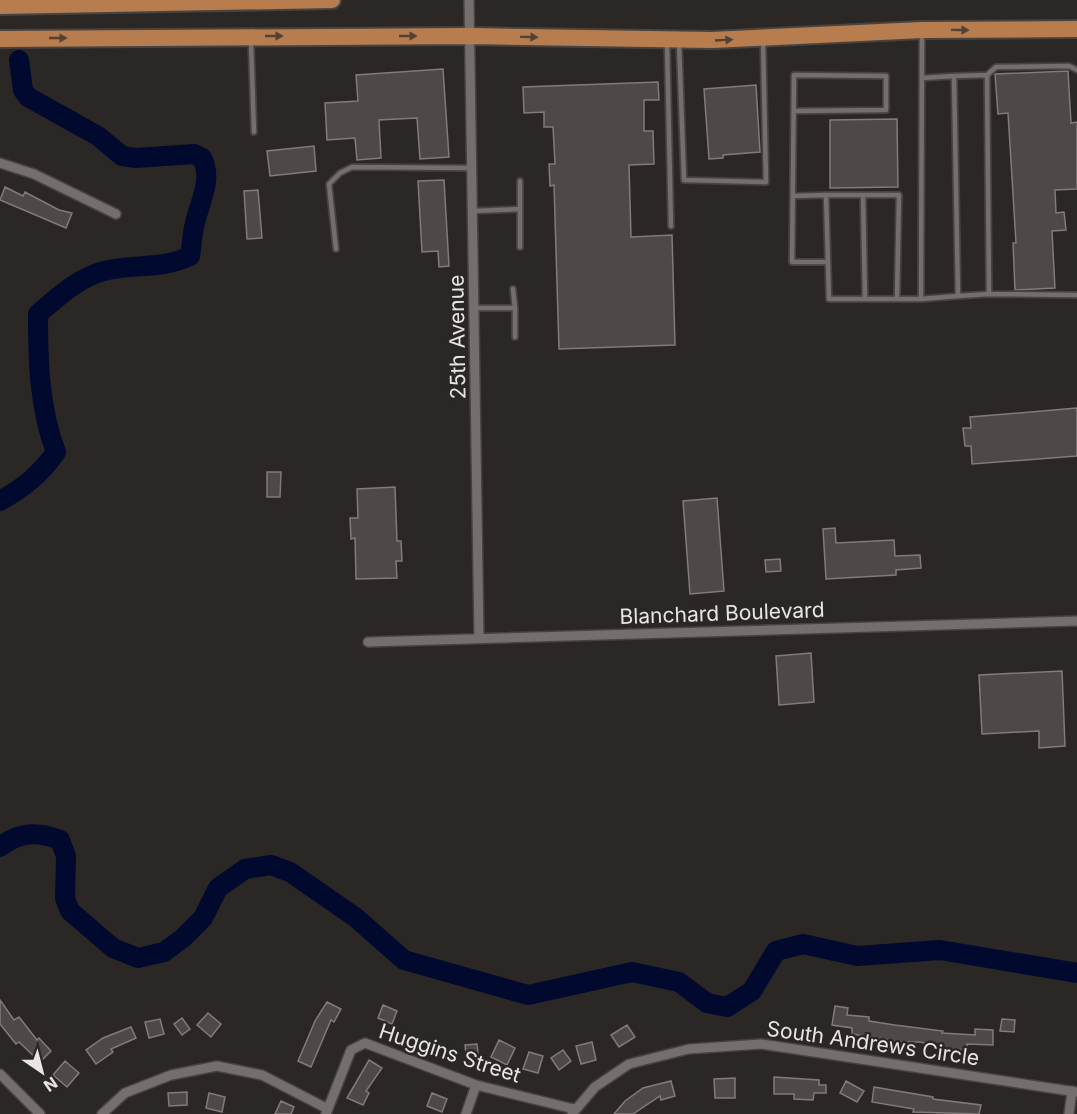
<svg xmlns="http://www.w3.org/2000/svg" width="1077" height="1114" viewBox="0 0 1077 1114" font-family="Inter,sans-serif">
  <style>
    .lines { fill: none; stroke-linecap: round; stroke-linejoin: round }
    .river { stroke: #01092f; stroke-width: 20 }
    .building { fill: #4e4947; stroke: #817b79; stroke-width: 1.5 }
    .service-casing { stroke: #464341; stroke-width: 8 }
    .minor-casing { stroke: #464341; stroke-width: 12 }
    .trunk-casing { stroke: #464341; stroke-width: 20 }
    .service { stroke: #746e6c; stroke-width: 4.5 }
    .minor { stroke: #746e6c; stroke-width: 9 }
    .trunk { stroke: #b87d4e; stroke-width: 16 }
    .oneway { fill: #554131 }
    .labels { text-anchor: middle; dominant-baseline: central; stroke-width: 5; stroke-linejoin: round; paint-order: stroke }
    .street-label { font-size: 21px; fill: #e8e5e4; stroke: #2b2725 }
  </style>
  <rect width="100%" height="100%" fill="#2b2725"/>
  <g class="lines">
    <path class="river" d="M0 501C23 488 41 474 56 452 39 408 38 360 38 314 59 296 80 276 108 270 137 264 163 269 190 256 192 245 192 233 195 223 200 201 213 179 202 158L194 154 136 158 122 156 98 136 28 97 23 90 19 60
      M0 847C19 832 37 831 60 840L66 856 65 898 70 911 113 948 138 958 164 952 183 938 203 918 218 888 245 869 271 865 290 872 355 917 404 960 528 995 632 972 679 982 707 1003 727 1007 752 991 776 951 803 944 857 956 940 950 1077 973"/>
  </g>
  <path class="building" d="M443 69 449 157 420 159 417 118 379 120 381 158 357 160 355 138 327 140 325 103 358 101 356 75Z
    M1068 71 1071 123 1077 122V189L1055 190 1056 213 1064 212 1066 230 1052 231 1055 288 1015 290 1013 243H1016L1008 113 998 114 995 74Z
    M658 82 659 100H644V131H653L654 164 629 165 631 237 672 235 675 345 559 349 554 185 550 186 549 164H555L553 127H544V112L524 113 523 87Z
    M756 85 760 152 723 155V158L709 159 704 89Z
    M897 119 898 187 830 188V120Z
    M314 146 316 171 270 176 267 151Z
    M444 180 449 266 439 267 438 251 422 252 418 181Z
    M5 187 23 196 25 192 59 210 72 213 66 228 0 200Z
    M258 190 262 238 247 239 244 191Z
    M1077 408V456L972 464 971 446H965L963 428H971L970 417Z
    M267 472H281L280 497H267Z
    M395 487 397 541H401L402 561H396L397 578 356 579 355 538 351 539 350 518H358L357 489Z
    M717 498 724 591 690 594 683 501Z
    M835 528 836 543 894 540 895 556 920 555 921 568 896 570V575L826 579 823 529Z
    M780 559 781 571 766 572 765 560Z
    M811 653 814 702 779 705 776 656Z
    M1062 671 1065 746 1039 748V731L982 734 979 675Z
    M0 1000 14 1020 19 1017 37 1040 39 1038 51 1051 40 1062 19 1042 16 1044 0 1024Z
    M327 1002 341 1009 334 1022 331 1020 311 1067 298 1061 315 1021Z
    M383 1005 397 1011 392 1024 378 1018Z
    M835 1006 848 1008 847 1015 869 1017V1021L895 1025 943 1031 942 1033 975 1035V1029L993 1030V1045L967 1044V1050L951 1049 920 1042H903L852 1034V1028L832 1025Z
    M208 1013 221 1024 211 1037 197 1025Z
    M182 1018 190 1029 182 1035 174 1024Z
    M160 1019 164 1034 149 1038 145 1022Z
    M1002 1019 1015 1020 1014 1032 1000 1031Z
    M627 1025 635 1037 619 1047 611 1035Z
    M131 1027 136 1038 111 1049 113 1052 96 1064 86 1050 103 1038Z
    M499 1040 515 1048 507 1065 491 1057Z
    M592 1042 596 1060 581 1064 576 1046Z
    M477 1044 479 1062 467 1063 465 1045Z
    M563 1050 571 1061 559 1070 551 1058Z
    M529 1052 543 1056 538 1073 523 1069Z
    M369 1060 382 1068 366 1091 369 1093 363 1105 347 1098Z
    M65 1061 79 1073 67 1087 53 1075Z
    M774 1077 819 1080V1085H826V1093H814L813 1100 794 1099V1094H774Z
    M735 1078V1098H715L714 1079Z
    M671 1081 675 1096 661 1100 660 1096 633 1114H614L625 1101 643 1088Z
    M846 1081 864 1091 857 1102 840 1093Z
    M874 1087 933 1097V1099L981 1105 979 1114 913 1112 914 1109 872 1102Z
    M187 1092V1105L169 1106 168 1093Z
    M209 1093 225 1097 222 1112 206 1108Z
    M432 1093 447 1099 442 1112 427 1106Z
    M281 1101 294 1107 291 1114H275Z"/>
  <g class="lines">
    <defs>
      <path id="service" d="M922 33 921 299 958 296 954 76 987 75 989 294 958 296
        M251 42 254 132
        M667 42 671 226
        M679 43 684 180 766 182 763 40
        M987 75 996 67 1069 66 1077 70
        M922 78 954 76
        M794 111 886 110V76L794 75C793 138 793 200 792 262H828
        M520 181V247
        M863 195 865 299
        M793 196 826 195
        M473 211 520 209
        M336 249 329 184 340 173 352 167 472 168
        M513 289 515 308
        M989 294 1077 295
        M897 299 899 195H826L829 299C860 299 891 299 921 299
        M474 308H515V337"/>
      <path id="minor" d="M469 0 479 638
        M0 163 34 174 116 214
        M368 642 1077 621
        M0 1074 40 1114
        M102 1114 125 1093 171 1075 217 1066 262 1075 328 1109
        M326 1114 351 1050 365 1043 476 1085 574 1109
        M466 1114 476 1085
        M572 1114 595 1087 629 1064 689 1049 761 1044 1077 1092
        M1069 1114 1072 1091"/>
      <path id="trunk" d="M0 6 332 0
        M0 39 470 36 712 40 922 30 1077 29"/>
    </defs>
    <use href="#service" class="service-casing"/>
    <use href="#minor" class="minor-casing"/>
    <use href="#trunk" class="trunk-casing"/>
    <use href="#service" class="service"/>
    <use href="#minor" class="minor"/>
    <use href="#trunk" class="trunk"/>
  </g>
  <defs><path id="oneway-solid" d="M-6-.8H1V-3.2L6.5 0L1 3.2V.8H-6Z" transform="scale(1.5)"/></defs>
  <g class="oneway">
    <use href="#oneway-solid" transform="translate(960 30) rotate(1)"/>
    <use href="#oneway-solid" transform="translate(274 36)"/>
    <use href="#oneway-solid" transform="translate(408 36)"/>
    <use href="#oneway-solid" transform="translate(529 37) rotate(1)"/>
    <use href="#oneway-solid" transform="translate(58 38)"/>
    <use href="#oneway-solid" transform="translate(724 40) rotate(-3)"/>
  </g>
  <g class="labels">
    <g class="street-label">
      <text transform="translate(457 337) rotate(-91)">25th Avenue</text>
      <text transform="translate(722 613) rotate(-2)">Blanchard Boulevard</text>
      <text transform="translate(873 1043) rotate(8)">South Andrews Circle</text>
      <text transform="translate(450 1053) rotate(18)">Huggins Street</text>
    </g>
  </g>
  <g transform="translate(42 1072) rotate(145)" stroke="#2b2725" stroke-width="4.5" paint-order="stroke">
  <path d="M0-4.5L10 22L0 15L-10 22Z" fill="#e8e5e4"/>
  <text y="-9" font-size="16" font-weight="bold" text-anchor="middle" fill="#e8e5e4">N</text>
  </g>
</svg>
